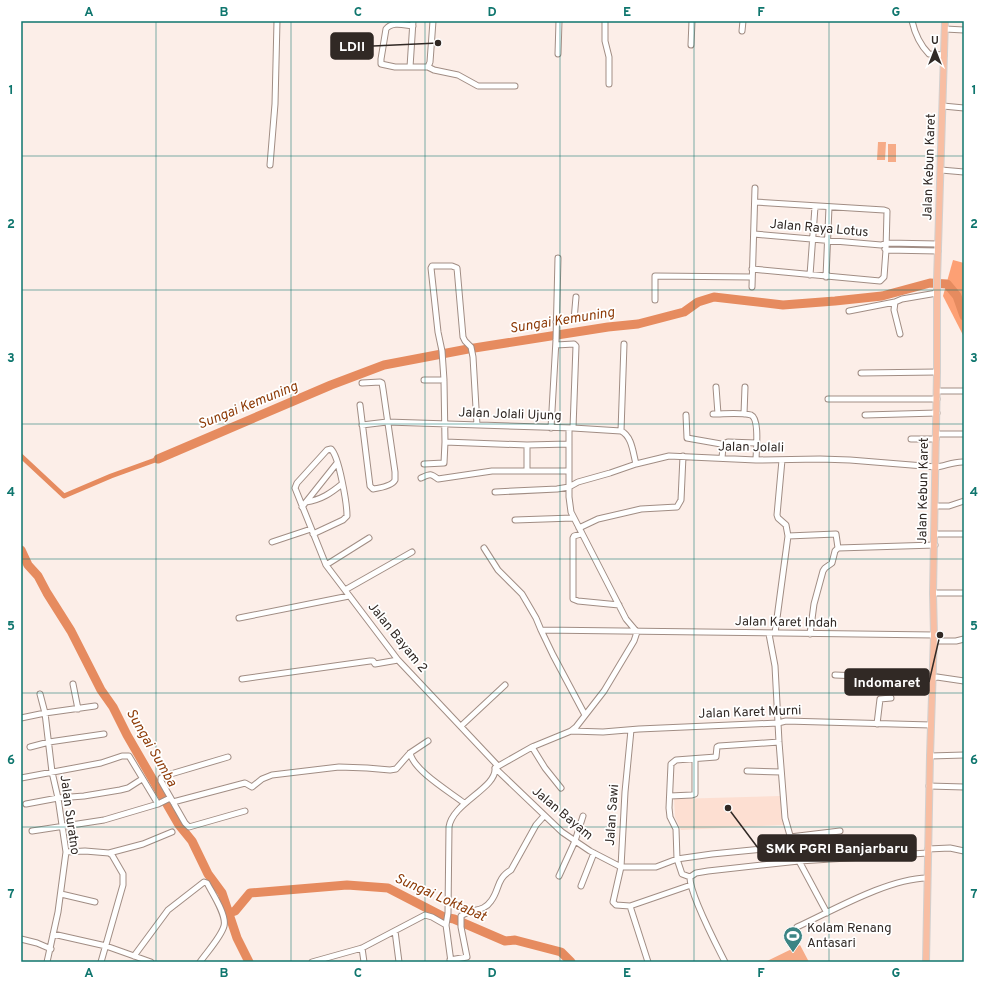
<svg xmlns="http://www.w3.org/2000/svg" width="985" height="983" viewBox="0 0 985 983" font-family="Overpass,sans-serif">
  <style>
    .built { fill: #fddfd2 }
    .green { fill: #f6ab87 }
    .forest { fill: #fda074 }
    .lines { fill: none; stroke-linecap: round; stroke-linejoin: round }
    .canal { stroke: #e68b5f; stroke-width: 5 }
    .river { stroke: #e68b5f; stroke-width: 9 }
    .minor-casing { stroke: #a18d84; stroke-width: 7 }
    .major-casing { stroke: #d2d0cf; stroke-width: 8 }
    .minor { stroke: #fff; stroke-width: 5 }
    .major { stroke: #f8bea3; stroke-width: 6 }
    .grid { fill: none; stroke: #0f766e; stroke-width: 1; stroke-opacity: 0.55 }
    .labels { text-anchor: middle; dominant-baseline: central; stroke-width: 3.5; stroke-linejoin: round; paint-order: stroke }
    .street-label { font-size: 13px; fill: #312925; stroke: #fff }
    .poi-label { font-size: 13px; fill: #312925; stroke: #fff; text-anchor: start }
    .water-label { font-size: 14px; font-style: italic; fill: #8e3c09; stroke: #fff }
    .leader { fill: none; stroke: #312925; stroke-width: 1.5 }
    .callout-dot { fill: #312925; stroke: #fff; stroke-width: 1.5 }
    .callout { fill: #312925; stroke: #312925; stroke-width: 1.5 }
    .callout-label { font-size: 14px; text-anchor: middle; font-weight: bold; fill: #fff }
    .neatline { fill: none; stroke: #0f766e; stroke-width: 1.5 }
    .grid-label { font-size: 13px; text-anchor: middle; font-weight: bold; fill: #0f766e }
  </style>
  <rect width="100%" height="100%" fill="#fceee8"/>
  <path class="built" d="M780 796 784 825 681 830 675 817 674 799Z"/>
  <path class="green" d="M878 142H886L885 160H877Z
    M888 144H896V162H888Z
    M800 945 809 962H765Z"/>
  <path class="forest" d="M953 260 964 263V337L943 296Z"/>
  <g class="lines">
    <path class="canal" d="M21 456 64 496 111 476 158 459"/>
    <path class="river" d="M158 459 331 385 384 365 468 349 608 327 638 324 684 312 698 302 714 297 783 305 835 301 882 296 930 283 947 284 957 296 964 316
      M21 550 28 565 38 576 47 593 71 631 101 690 113 707 127 735 179 825 192 841 208 874 222 893 237 938 249 962
      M229 913 235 911 250 893 347 885 388 888 444 917 454 919 505 941 515 940 561 952 571 962"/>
    <defs>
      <path id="minor" d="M605 21V41L609 57V84
        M912 21C915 34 920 45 929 54L944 55
        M413 26C404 25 392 21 386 29L381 59V64L395 67H428L430 62 433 21
        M945 29 964 30
        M742 31 743 21
        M691 45 692 21
        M558 54 559 21
        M410 67 413 21
        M428 67 434 70 458 75 478 86H515
        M943 106 964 108
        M270 165 275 104 277 21
        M941 170 964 172
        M754 234 881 245 887 243 938 244
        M885 249 886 250 938 251
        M752 269 880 281 884 277 886 250 887 211 884 210 755 202
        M810 275 815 207
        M826 277 829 207
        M752 287 755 188
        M655 300V276L752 277
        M849 311 895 302
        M556 322 574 320 576 297
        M900 334 894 310 895 302 902 299 937 293
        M556 345 574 344 576 346 573 428
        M861 373 937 372
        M424 380H442L444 381 445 442 527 445 569 444
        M444 380 442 351 438 332 431 268 432 266H452L457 268 463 337 465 341 471 347 473 357 477 425
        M716 387 718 414
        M937 391H964
        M828 399H937
        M360 405 370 486 373 489C380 488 392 486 395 480V472L383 389 382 383 380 382 362 383
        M713 414C724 414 741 412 751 415 760 419 756 451 756 460
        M744 414 745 387
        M686 415 687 438 721 444 723 447 722 458
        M865 415 937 413
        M362 425 387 422 573 428 621 431C632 436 633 453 636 464
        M551 428 556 340 558 258
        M569 428V497L571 512 626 619 637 632
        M621 431 624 344
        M936 434H964
        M911 439H936
        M722 445 728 442 756 443
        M782 460 777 515 778 518 786 525 788 536
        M424 464 444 463 445 442
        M527 470V445
        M421 478C430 474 430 473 438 479L492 471H569
        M495 492 557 489 569 487 578 482 610 473 636 464 669 456 756 460 820 459 850 460 936 467C945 466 955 461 964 462
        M306 502C321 500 331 493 342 484
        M935 506H949L964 501
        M302 507 337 463
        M515 520 573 518
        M579 528 598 519 641 509 677 507 681 500 683 456
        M313 534 343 520 347 516C347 504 339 456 331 449L327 450 297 483 295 488 326 565 398 660 498 766
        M581 534 574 536 573 538V599L578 601 619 605
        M935 534H964
        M272 542 311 529
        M484 548 498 570 522 594 536 618 541 630 934 635
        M326 565 369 538
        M345 590 412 552
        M933 593H964
        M239 618 349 596
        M541 630 553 655 585 715
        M775 633 788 536 836 534 838 548 935 545
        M769 634 775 666 779 742 785 818 793 846 799 861 827 913
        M810 634 814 604 823 571 825 568 832 563 835 551 838 548
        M934 641H956L964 639
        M835 675 932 679 937 677 964 681
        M242 679 370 661H373L375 664 398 660
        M73 684 78 709
        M40 694 45 713 52 772 58 798 66 852 58 912 47 962
        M21 718 45 713 95 706
        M877 724 880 699 891 698
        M461 726 505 685
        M631 730 625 792 621 867 613 902 616 905 630 906 691 885
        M571 731 603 732 639 729 778 723 786 721 931 725
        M30 747 49 742 104 734
        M532 747 545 768 561 788
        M410 753C414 771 450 792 464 803
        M930 756 964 755
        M228 757 164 776 161 778V781L185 823 189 827 245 811
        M495 768 562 832 590 851 621 867H656L677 859 712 854 793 846
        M747 771 781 772
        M21 778 101 763 122 756H129L158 804
        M929 786 964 787
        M670 796 692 795 695 794V759
        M173 802 245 783 252 787 262 779 272 775 339 767 367 768 390 770 396 769 410 753 428 741
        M26 804 58 798 84 796 120 790 128 788 142 779
        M32 831 104 820 158 804 170 798
        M790 837 840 831
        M928 849 950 848 964 851
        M66 852 85 851 109 853 112 855 123 874V885L101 962
        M109 853 143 844 172 832
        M559 876 575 841 583 816
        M690 877 682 874 677 859 676 829 670 817 669 808 671 764 676 760 716 757 717 747 719 746 779 742
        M581 886 594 853
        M61 894 95 902
        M630 906 648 962
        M797 927C834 910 887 879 927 878
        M395 931 399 962
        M53 934 106 946 151 962
        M21 939 37 943 51 949
        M362 948 364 962
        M134 956 168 910 204 882 207 883C212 893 227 915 224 926 221 937 207 952 200 962
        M450 960 467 957 461 927V916C471 908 483 913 491 901 500 889 496 879 511 870L536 825 544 816
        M312 962 362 948 425 915 432 917 446 925
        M451 962 446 925 448 913 449 827C452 803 497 788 495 768L532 747 571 731 576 727 604 691 634 641 637 632
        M725 962C717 946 689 893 690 877L696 873 708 871 799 861 928 853"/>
      <path id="major" d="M926 962 930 756 934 635 933 593 937 372V280L945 21"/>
    </defs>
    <use href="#minor" class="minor-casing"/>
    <use href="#major" class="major-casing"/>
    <use href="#minor" class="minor"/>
    <use href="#major" class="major"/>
  </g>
  <path class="grid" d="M156 21V962M291 21V962M425 21V962M560 21V962M694 21V962M829 21V962M21 156H964M21 290H964M21 424H964M21 559H964M21 693H964M21 827H964"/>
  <defs>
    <symbol id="stadium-pin" viewBox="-11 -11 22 30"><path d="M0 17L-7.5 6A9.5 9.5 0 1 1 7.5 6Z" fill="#3c8484" stroke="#fff"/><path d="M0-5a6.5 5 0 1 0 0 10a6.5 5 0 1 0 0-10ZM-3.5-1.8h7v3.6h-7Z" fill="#fff"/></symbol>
  </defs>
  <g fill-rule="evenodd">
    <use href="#stadium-pin" x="782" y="925" width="22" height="30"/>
  </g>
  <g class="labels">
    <g class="street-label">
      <text transform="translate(930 167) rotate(-88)">Jalan Kebun Karet</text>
      <text transform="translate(819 229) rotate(5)">Jalan Raya Lotus</text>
      <text transform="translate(510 415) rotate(2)">Jalan Jolali Ujung</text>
      <text transform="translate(751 448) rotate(1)">Jalan Jolali</text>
      <text transform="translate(924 491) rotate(-89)">Jalan Kebun Karet</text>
      <text transform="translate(786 623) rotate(1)">Jalan Karet Indah</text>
      <text transform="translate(397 638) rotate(51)">Jalan Bayam 2</text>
      <text transform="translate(750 713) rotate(-2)">Jalan Karet Murni</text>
      <text transform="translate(562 814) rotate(40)">Jalan Bayam</text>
      <text transform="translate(69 815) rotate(82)">Jalan Suratno</text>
      <text transform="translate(613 815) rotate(-86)">Jalan Sawi</text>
    </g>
    <g class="poi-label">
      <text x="807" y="929">Kolam Renang<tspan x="807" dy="15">Antasari</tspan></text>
    </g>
    <g class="water-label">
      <text transform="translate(562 321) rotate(-9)">Sungai Kemuning</text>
      <text transform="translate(248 406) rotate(-22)">Sungai Kemuning</text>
      <text transform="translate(151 748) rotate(60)">Sungai Sumba</text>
      <text transform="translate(440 898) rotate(24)">Sungai Loktabat</text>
    </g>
  </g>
  <path class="leader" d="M438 43L373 46M940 635L929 682M728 808L758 848"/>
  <g class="callout-dot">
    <circle cx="438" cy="43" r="4"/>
    <circle cx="940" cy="635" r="4"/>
    <circle cx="728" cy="808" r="4"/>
  </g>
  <g class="callout">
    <rect x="331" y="33" width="42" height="26" rx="4"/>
    <rect x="845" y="669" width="84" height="26" rx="4"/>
    <rect x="758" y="835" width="158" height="26" rx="4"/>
  </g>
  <g class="callout-label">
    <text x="352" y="51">LDII</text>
    <text x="887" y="687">Indomaret</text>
    <text x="837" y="853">SMK PGRI Banjarbaru</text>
  </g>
  <rect width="985" height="983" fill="none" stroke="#ffffff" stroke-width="44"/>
  <g transform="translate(935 50)" stroke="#ffffff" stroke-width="3" paint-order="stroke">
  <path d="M0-3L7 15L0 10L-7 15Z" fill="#312925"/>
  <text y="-6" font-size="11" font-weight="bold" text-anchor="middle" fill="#312925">U</text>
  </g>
  <rect x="22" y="22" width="941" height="939" class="neatline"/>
  <g class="grid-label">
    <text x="89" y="16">A</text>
    <text x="224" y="16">B</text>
    <text x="358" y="16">C</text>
    <text x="492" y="16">D</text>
    <text x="627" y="16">E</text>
    <text x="761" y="16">F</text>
    <text x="896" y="16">G</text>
    <text x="11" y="94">1</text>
    <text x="974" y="94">1</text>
    <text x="11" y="228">2</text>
    <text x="974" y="228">2</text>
    <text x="11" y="362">3</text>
    <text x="974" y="362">3</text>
    <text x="11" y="496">4</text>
    <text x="974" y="496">4</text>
    <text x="11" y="630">5</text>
    <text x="974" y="630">5</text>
    <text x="11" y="764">6</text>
    <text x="974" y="764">6</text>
    <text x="11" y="898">7</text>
    <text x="974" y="898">7</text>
    <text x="89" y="977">A</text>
    <text x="224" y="977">B</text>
    <text x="358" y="977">C</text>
    <text x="492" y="977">D</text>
    <text x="627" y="977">E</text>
    <text x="761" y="977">F</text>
    <text x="896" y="977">G</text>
  </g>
</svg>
